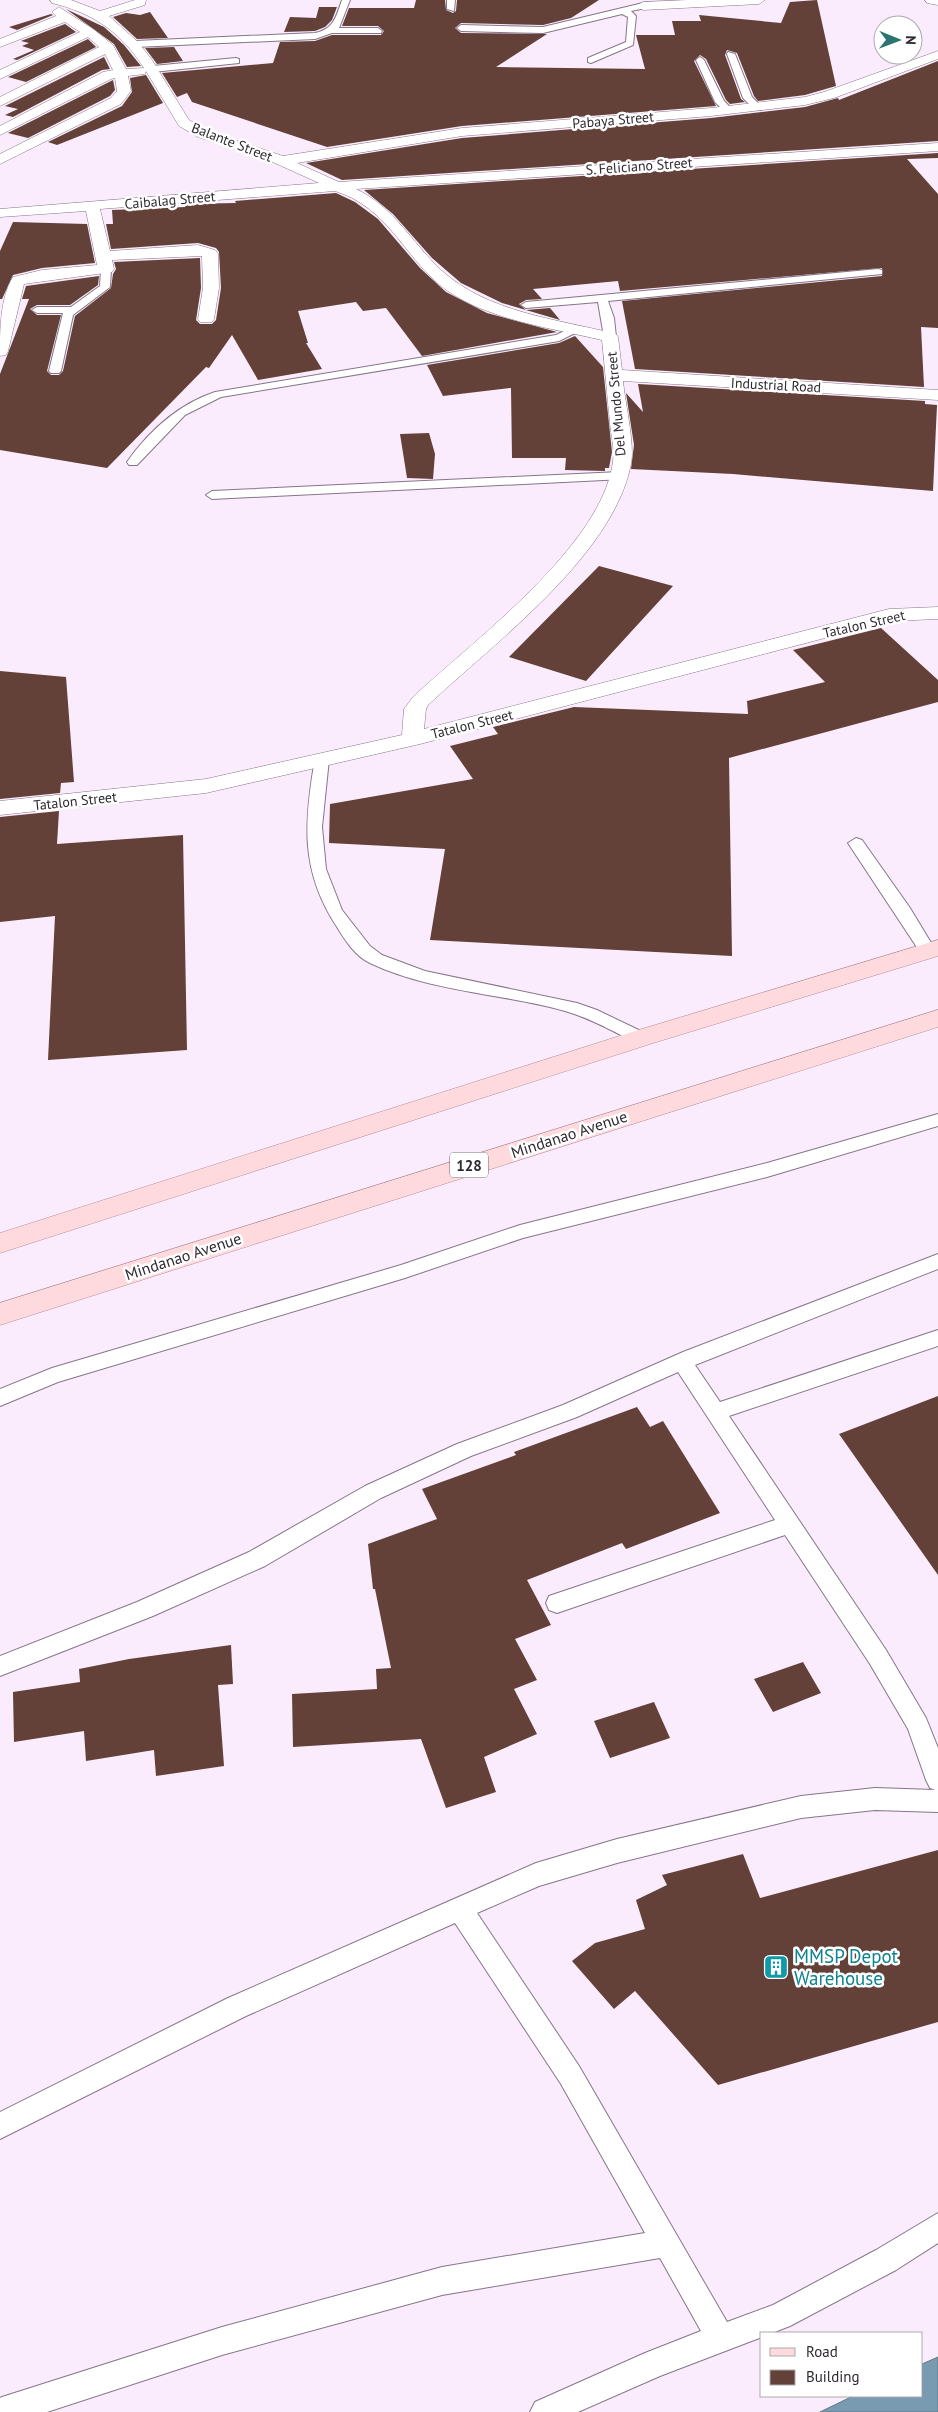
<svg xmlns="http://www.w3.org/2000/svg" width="938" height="2412" viewBox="0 0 938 2412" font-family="'PT Sans',sans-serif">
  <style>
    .water { fill: #789bb2; stroke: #62798b }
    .building { fill: #634038 }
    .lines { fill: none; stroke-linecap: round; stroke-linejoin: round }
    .lane-casing { stroke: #857588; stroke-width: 2 }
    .street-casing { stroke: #857588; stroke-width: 1 }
    .primary-casing { stroke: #b58c94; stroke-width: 1 }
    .lane { fill: #fff; fill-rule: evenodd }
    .street { fill: #fff; fill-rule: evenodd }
    .primary { fill: #fedadf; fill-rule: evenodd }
    .labels { text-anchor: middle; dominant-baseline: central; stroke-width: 5; stroke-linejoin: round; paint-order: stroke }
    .far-street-label { font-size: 14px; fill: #2f2931; stroke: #fff }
    .shield { fill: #fff; stroke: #6d696f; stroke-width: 1 }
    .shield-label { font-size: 15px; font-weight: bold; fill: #2f2931 }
    .street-label { font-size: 16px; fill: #2f2931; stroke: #fff }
    .near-culture-label { font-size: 19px; fill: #0d838f; stroke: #fff; text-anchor: start }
  </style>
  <rect width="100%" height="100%" fill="#faecfd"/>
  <path class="water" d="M938 2357V2412H820L853 2396H922V2364Z"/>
  <path class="building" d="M416 0H445L446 10 453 13 456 11 457 0H599L571 18 543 25 461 23 455 28 461 33 547 34 496 67 645 69 636 35H675L672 21H701L699 15 781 23 790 2 817 0 836 86 805 95 758 101 754 96 737 53 727 50 725 55 741 99 745 102 730 104 726 100 706 59 700 55 694 61 716 106 462 126 327 147 192 102 187 93 177 97 162 73 273 63 280 42 315 41 332 35H381L384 31 378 26H342L349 8H414Z
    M319 7H337L332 20 325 27 315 31 284 32 290 17 316 18Z
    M66 9 104 27 124 45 141 66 127 67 114 44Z
    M150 12 168 38 137 39 113 17 126 13 140 15Z
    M51 14 53 15 17 30 9 27Z
    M65 24 76 32 17 60 13 59 34 50 22 46 29 43 21 41Z
    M88 39 96 47 26 82 8 77Z
    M174 47 183 61 157 64 145 48Z
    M104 57 110 69 102 70 13 117 5 115 18 109 5 106Z
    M938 61V141L342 180 306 163 462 138 711 118 805 107 838 98 839 100Z
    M146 75 163 103 57 145 48 142 122 106 132 92 130 78Z
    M113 80 115 90 110 96 28 138 8 133Z
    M938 153V158L907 159 938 194V328L921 327 924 387 635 369 622 301 882 276V268L620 291 618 281 533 289 542 299 526 300 519 304 526 310 550 308 560 320 502 303 461 283 432 258 393 214 364 190Z
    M336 193 355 202 378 219 420 268 446 292 487 313 557 332 422 356 386 308 363 311 356 302 298 311 308 343H306L322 369 258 380 232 335 209 368 206 367 107 468 0 450V374L29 299H22L26 286 99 276 98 285 70 305H37L30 309 37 315H61L47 371 51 375H59L63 371 75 316 111 288 113 274 116 269 114 262 200 258 201 288 196 320 200 324H212L216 320 221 288 219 252 216 248 198 243 111 249 106 224H113L112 210 185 207 186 204 236 203 235 201Z
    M13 222 87 224 95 263 42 268 13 275 2 299H0V251Z
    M575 336 603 367 612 452 609 468H605V471L565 470 566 458H512L511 388 443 396 427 365 559 343Z
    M638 384 925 401V404L937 405 933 491 733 474 631 469 634 445 626 393 643 412Z
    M429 433 435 454 433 479 407 478 400 434Z
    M599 566 673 586 586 681 509 657Z
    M881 628 938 680V702L729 758 732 956 430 940 445 849 329 843 330 804 473 779 450 746 498 734 493 727 574 707 748 714 747 701 825 682 793 650Z
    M0 671 66 677 74 782 61 783 60 793 0 799Z
    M59 811 57 844 183 835 187 1050 48 1060 55 916 0 922V817Z
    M938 1396V1575L839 1434Z
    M637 1407 650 1427 663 1421 720 1513 626 1549 622 1543 527 1580 551 1625 515 1639 537 1680 514 1689 537 1734 484 1757 496 1792 446 1808 421 1739 293 1747 292 1694 377 1689 376 1669 391 1668 375 1589H373L368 1544 437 1519 422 1489 516 1455 514 1452Z
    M231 1645 233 1684 218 1685 224 1766 156 1776 154 1750 86 1761 84 1731 14 1742 13 1692 80 1682 79 1669 129 1659Z
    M803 1662 821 1693 773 1712 754 1679Z
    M654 1702 670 1738 610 1758 594 1721Z
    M938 1850V2022L718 2085 635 1991 614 2009 572 1961 595 1943 645 1929 636 1900 667 1885 662 1875 743 1854 760 1898Z"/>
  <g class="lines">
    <defs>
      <path id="lane" d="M342 0H350L339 28H378L382 31 381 33H332L315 39 135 47 131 44 135 41 315 33C334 29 336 17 342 0Z
        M447 0H455L454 11 447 9Z
        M643 3 647 6 646 8 631 11 636 16 633 45 591 63 588 62V58L626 42 628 17 622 14 543 33 461 31 457 28 461 25 543 27Z
        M728 52 735 54 752 97 761 106V110H755L743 98 727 54Z
        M700 57 704 60 724 101 734 111 732 113H726L715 102 696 60Z
        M236 58 239 59V63L153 72 149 69 153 66Z
        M106 266 111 269 110 287 73 315 61 371 59 373H51L49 371 63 313H37L32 310 37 307H71L100 286 101 269Z
        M878 269 882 270V274L608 301 614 318 616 337 610 340 604 337 598 302 526 308 521 305 526 302Z
        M575 326 579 327V331L559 341 221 397 185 415 137 465H129L127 462C149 431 179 404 215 392L556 335Z
        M620 472 624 473 626 476 624 479 212 499 206 495 212 491Z
        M322 755 329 759 322 827 326 869 342 910 370 946 382 955 425 971 577 1003 597 1010 647 1034 650 1038 647 1042 641 1044 635 1042C612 1031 590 1018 565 1011 501 993 431 992 370 963 355 956 345 940 337 927 300 871 304 822 315 759Z
        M856 838 862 840 910 908 936 951 934 955H922L848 843Z
        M938 1114V1126L767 1177 523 1238 405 1278 58 1382 0 1406V1389L52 1368 401 1265 520 1225 767 1163Z
        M938 1254V1269L695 1365 720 1402 938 1330V1346L729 1416 886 1650 926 1718 938 1748V1812L875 1810 801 1818 617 1863 539 1886 477 1913 579 2066 727 2322 773 2305 876 2250 938 2213V2243L896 2270 790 2326 772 2333H762V2337L660 2376 578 2412H530L535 2402 645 2353 701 2331 660 2258 442 2295 222 2355 47 2412H0V2398L2 2397 222 2327 442 2267 645 2233 561 2084 455 1923 246 2016 0 2139V2112L228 1998 536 1863 617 1839 801 1796 875 1788 935 1790 930 1788 926 1780 908 1729 870 1664 785 1535 557 1613 549 1610 546 1603 549 1596 775 1520 678 1372 577 1417 471 1456 381 1498 265 1566 153 1616 0 1676V1656L137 1602 249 1552 365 1486 457 1444 563 1405 683 1352Z"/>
      <path id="street" d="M50 0H71L100 11 135 0H146L145 5 109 16 138 42 152 60 189 120 208 131 283 156 462 128 711 108 805 97 824 92 938 51V59L834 98 805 105 711 116 462 136 297 163 339 182 938 143V151L356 189C394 207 412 243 441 270 488 313 557 319 616 334L618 337 622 370 938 390V400L623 381C625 403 635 443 631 464 613 556 495 642 428 705L426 709 424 729 889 609 938 607V619L890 621 420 744 206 793 0 815V801L206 779 402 735 404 709 413 697C473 641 603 545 613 461 615 449 611 435 610 423 607 395 605 368 602 340 547 327 471 318 430 276 406 252 389 220 359 202 352 197 343 194 335 191L100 209 110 251 198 245 215 250 218 253 219 288 214 319 212 322H200L198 319 203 288 202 256 112 260 114 269 112 272 24 284 8 351 6 355 0 356C0 330 0 298 13 277L42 270 97 265 86 211 0 217V209L319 183 266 159 198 137 179 126 146 71 145 74 128 76 131 91 121 104 0 164V154L111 98 117 91 115 78 111 79 0 135V126L103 72 113 70 105 54 0 106V97L99 47 88 37 0 79V70L80 32 65 22 0 47V39L56 16 52 12 59 7 93 29 113 45 126 69 144 68C121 32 93 13 52 3Z
        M688 0H765L759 4 643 10 637 6 643 2Z
        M925 0H938V5L927 3Z"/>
      <path id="primary" d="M938 940V956L650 1044 0 1253V1233L632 1032Z
        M938 1010V1027L0 1325V1303Z"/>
    </defs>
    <use href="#lane" class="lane-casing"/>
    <use href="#street" class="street-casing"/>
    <use href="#primary" class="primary-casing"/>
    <use href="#lane" class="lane"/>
    <use href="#street" class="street"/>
    <use href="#primary" class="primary"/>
  </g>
  <defs>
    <symbol id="building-square" viewBox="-11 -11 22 22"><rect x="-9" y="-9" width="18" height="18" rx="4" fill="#0f9aa8" stroke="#fff"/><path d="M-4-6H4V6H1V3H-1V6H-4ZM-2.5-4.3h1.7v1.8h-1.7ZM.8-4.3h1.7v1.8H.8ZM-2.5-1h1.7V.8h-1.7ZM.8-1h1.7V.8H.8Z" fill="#fff"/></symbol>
  </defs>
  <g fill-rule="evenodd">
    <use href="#building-square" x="762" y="1953" width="28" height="28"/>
  </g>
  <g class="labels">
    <g class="far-street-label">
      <text transform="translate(613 120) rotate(-5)">Pabaya Street</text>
      <text transform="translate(232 142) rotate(21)">Balante Street</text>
      <text transform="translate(639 166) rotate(-4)">S. Feliciano Street</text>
      <text transform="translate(170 200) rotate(-5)">Caibalag Street</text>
      <text transform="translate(776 385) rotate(3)">Industrial Road</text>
      <text transform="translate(616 404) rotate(-95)">Del Mundo Street</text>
      <text transform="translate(864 624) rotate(-13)">Tatalon Street</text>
      <text transform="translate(472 724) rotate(-14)">Tatalon Street</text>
      <text transform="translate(75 801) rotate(-6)">Tatalon Street</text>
    </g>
    <rect class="shield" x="450" y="1152.5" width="38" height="25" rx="4"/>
    <g class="shield-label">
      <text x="469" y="1165">128</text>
    </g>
    <g class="street-label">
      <text transform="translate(569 1134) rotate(-18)">Mindanao Avenue</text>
      <text transform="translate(183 1256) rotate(-18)">Mindanao Avenue</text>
    </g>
    <g class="near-culture-label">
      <text x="794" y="1956">MMSP Depot<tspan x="794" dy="22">Warehouse</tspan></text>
    </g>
  </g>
  <rect x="760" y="2332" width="162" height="65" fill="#ffffff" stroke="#aca9ad"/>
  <rect x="770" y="2348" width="25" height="8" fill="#fedadf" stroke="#aca9ad"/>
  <text x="806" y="2357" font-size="15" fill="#2f2931">Road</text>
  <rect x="770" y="2370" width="25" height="15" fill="#634038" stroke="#aca9ad"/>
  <text x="806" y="2382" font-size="15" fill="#2f2931">Building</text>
  <g transform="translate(898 40) rotate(91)"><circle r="24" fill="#ffffff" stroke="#aca9ad"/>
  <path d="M0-4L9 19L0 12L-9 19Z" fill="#2b7470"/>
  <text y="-8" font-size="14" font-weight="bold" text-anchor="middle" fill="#2f2931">N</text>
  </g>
</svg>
